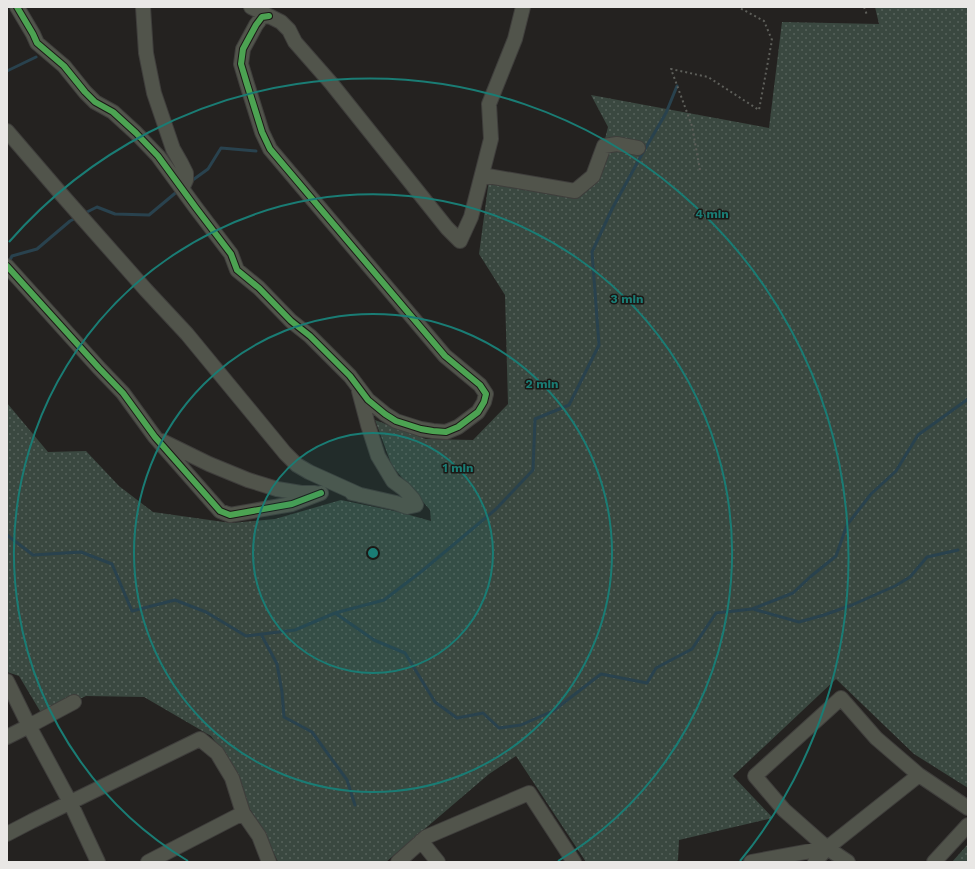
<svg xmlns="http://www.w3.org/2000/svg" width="975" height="869" viewBox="0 0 975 869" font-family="'Work Sans',sans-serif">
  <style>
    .grass { fill: url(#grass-dots) }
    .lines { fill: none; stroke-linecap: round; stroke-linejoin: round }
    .stream { stroke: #29424e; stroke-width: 3 }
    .minor-casing { stroke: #3f3e3c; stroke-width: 16 }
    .path { stroke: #5e5f5a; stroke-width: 2; stroke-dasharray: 2 3; stroke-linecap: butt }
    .minor { stroke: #51544b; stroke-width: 14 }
    .cycleway-casing { stroke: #1b1916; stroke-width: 8 }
    .cycleway { stroke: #4ca352; stroke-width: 6 }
    .ring { fill: none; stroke: #1a7c74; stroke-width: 2 }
    .centre { fill: #1a7c74; stroke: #1b1916; stroke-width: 2 }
    .ring-label { font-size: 12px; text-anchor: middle; font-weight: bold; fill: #1a7c74; stroke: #1b1916; stroke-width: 3; stroke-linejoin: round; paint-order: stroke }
  </style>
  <defs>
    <pattern id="grass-dots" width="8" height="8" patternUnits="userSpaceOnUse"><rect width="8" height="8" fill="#3a4840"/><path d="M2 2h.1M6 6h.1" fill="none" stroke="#56625b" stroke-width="1.8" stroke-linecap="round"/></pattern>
  </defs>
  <rect width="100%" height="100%" fill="#242220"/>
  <path class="grass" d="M875 7H968V788L914 754 836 679 733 776 773 818 679 840 678 860 676 862H586L516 756 489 774 386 862H278L266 837 246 802 229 760 211 736 144 697 86 696 43 716 19 676 7 672V403L48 452 86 451 119 486 153 512 231 523 275 519 341 500 399 512 431 521 430 510 392 466 375 420 426 439 473 440 508 404 505 295 479 254 489 179 571 190 598 167 608 127 591 95 769 128 782 22 879 24Z
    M968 844V862H952Z"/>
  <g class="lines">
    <path class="stream" d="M7 71 36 57
      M190 182 208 169 221 148 256 151
      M85 213 97 207 115 214 149 215 179 190
      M8 264 12 256 37 249 70 221 76 218
      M7 535 33 555 81 552 112 564 132 611 175 600 206 612 246 636 295 630 335 613 384 600 422 571 496 509 533 470 535 419 569 405 599 345 592 252 612 209 641 156 666 113 677 86
      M753 609 799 622 824 615 852 605 895 586 910 577 927 557 958 550
      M335 613 374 640 405 653 435 702 457 718 483 713 499 728 521 725 553 711 601 674 647 683 656 668 692 649 716 613 752 609 793 593 810 577 836 556 847 525 871 494 896 471 918 435 968 399
      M261 634 277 664 282 692 284 717 312 732 347 780 355 805"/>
    <defs>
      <path id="minor" d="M17 7 33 34 37 43 64 66 85 92 95 102 113 112 136 133 158 156 196 208 231 254 237 270 259 288 291 321 310 336 350 376 368 400 385 414 396 421 421 429 433 431 446 432 458 427 478 412 484 402 486 394 480 385 445 356 270 149 262 132 247 84 241 64 243 49 256 25 262 17 269 16
        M143 7 146 53 154 93 173 149 181 163 186 173V180L182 189
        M251 7 281 22 289 30 295 42 331 83 447 228 460 241 471 217 491 139 489 104 515 39 523 7
        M7 131 62 195 146 290 187 334 285 453 297 465 309 472 360 495
        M482 175 575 191 593 176 604 146 617 144 638 148
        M7 266 99 368 123 393 155 437 220 511 230 515 292 504 321 493
        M162 441 209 464 248 480 277 489 301 493H315
        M352 493 396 503 407 507 416 505 413 499 404 489 393 481 378 456 368 425 359 391
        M7 681 29 726 70 802 98 862
        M7 737 29 726 74 702
        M7 834 32 821 200 739 217 753 232 778 243 813 259 836 269 862
        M421 841 438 862
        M148 862 243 813
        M398 862 426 837 529 793 574 862
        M751 862 827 848
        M815 862 827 848 919 775
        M848 862 827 848 784 810 755 776 841 698 876 738 919 775 968 808
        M934 862 968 825"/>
    </defs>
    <use href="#minor" class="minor-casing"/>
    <path class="path" d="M864 7 867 15
      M700 170 692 126 671 69 708 77 759 110 772 40 764 21 738 7"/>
    <use href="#minor" class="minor"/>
    <defs>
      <path id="cycleway" d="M17 7 33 34 37 43 64 66 85 92 95 102 113 112 136 133 158 156 196 208 231 254 237 270 259 288 291 321 310 336 350 376 368 400 385 414 396 421 421 429 433 431 446 432 458 427 478 412 484 402 486 394 480 385 445 356 270 149 262 132 247 84 241 64 243 49 256 25 262 17 269 16
        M7 266 99 368 123 393 155 437 220 511 230 515 292 504 321 493"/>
    </defs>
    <use href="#cycleway" class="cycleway-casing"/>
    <use href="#cycleway" class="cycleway"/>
  </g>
  <circle cx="373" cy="553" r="120" fill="#1a7c74" fill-opacity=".12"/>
  <g class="ring">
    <circle cx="373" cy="553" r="120"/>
    <circle cx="373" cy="553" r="239"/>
    <path d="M188 861A359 359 0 1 1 558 861"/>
    <path d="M9 242A479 479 0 0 1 740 861"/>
  </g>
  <circle cx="373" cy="553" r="6" class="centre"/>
  <g class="ring-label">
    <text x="712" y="218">4 min</text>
    <text x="627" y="303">3 min</text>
    <text x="542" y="388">2 min</text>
    <text x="458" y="472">1 min</text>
  </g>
  <rect width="975" height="869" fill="none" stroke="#e9e7e5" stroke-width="16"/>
</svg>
